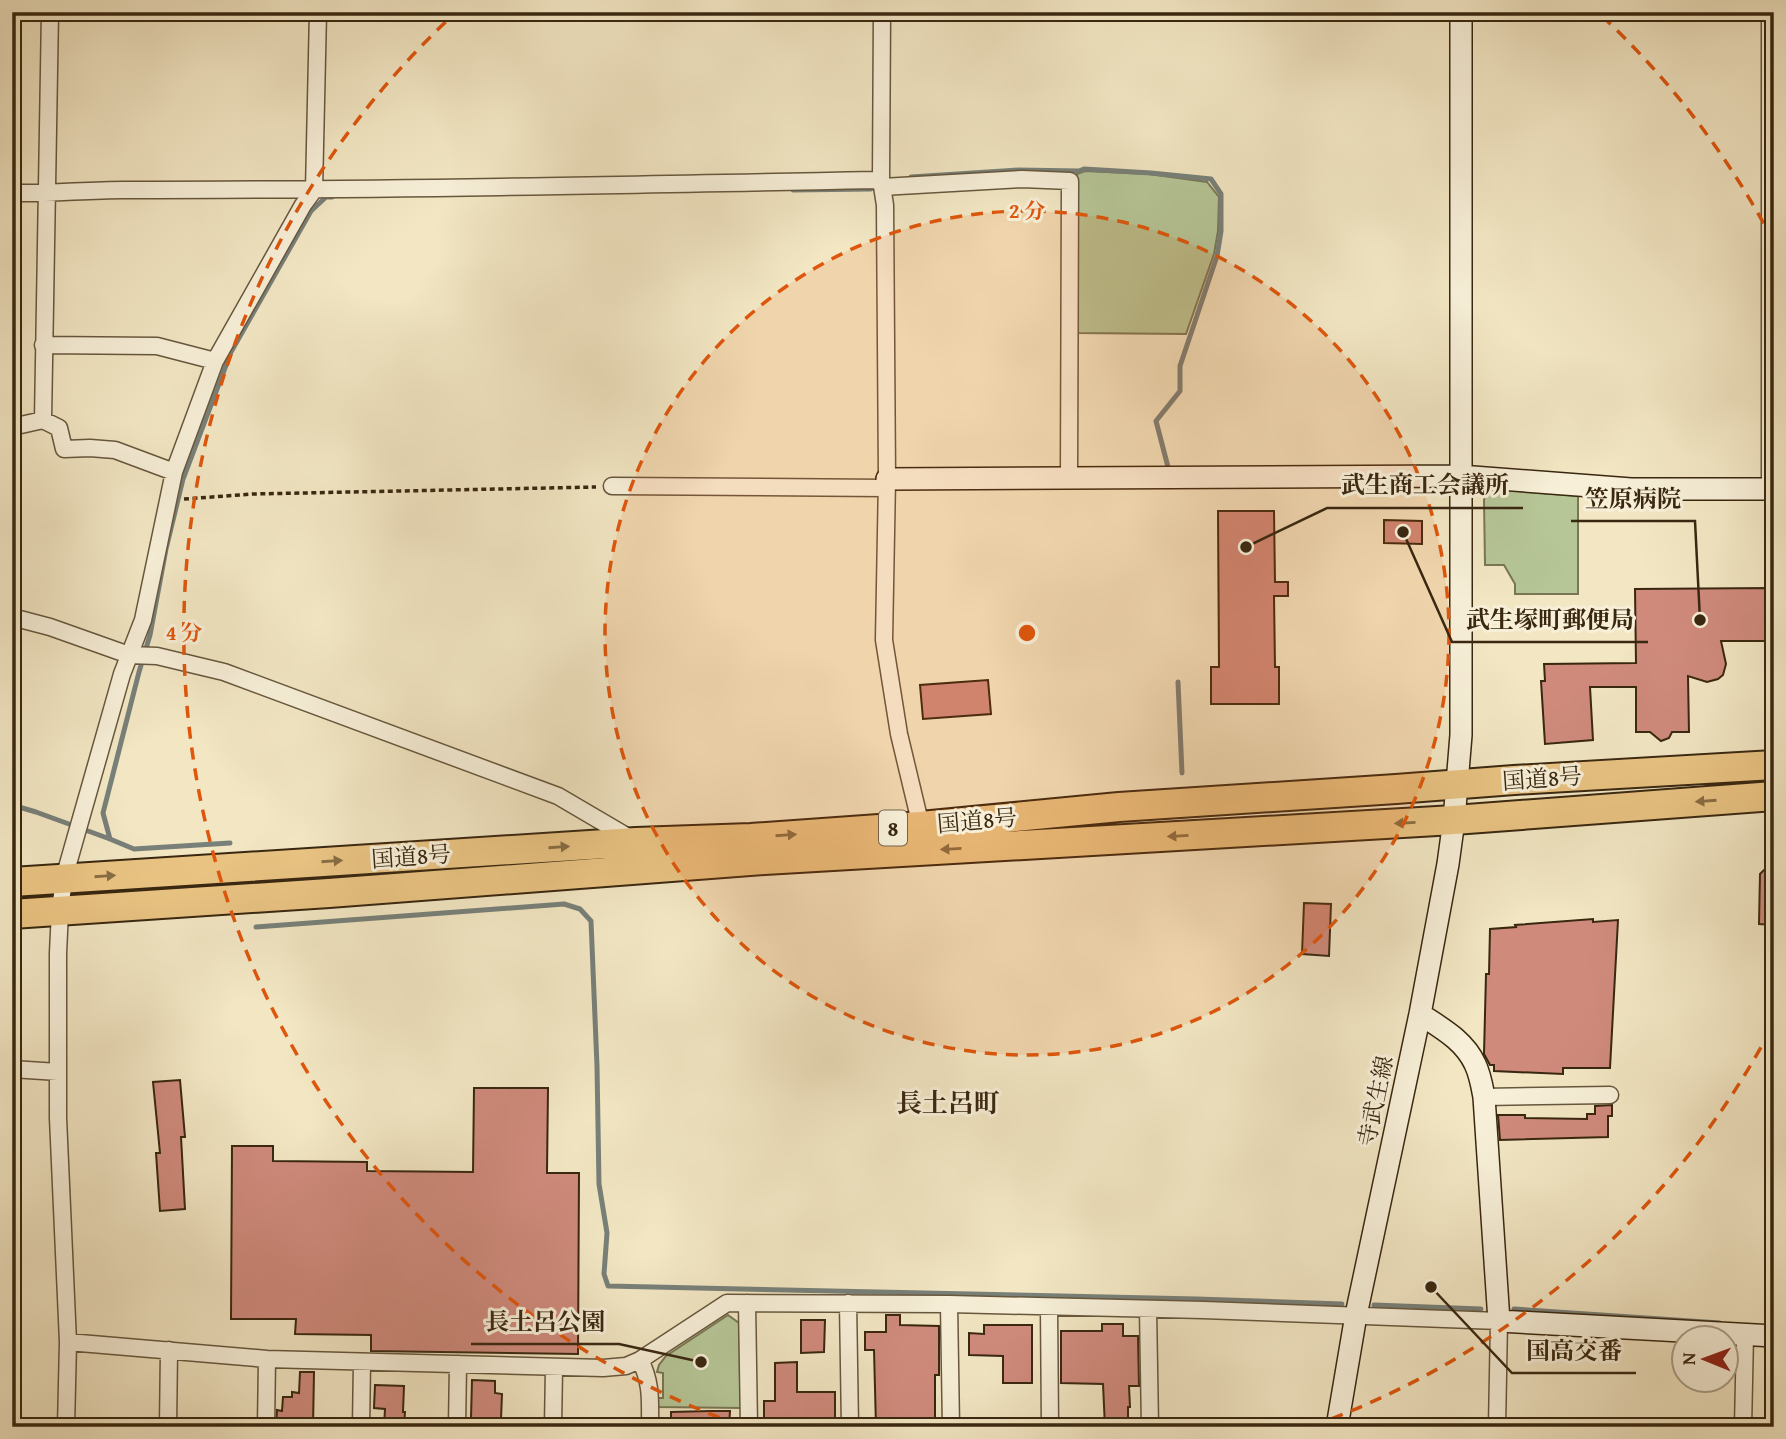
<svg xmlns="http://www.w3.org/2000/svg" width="1786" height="1439" viewBox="0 0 1786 1439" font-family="'Gentium Book Plus','Noto Serif JP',serif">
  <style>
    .green { fill: #b6c697; stroke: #787654; stroke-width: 2 }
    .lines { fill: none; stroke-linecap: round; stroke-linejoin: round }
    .stream { stroke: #788079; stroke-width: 5 }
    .building { fill: #cf8a7c; stroke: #392710; stroke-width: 2 }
    .street-casing { stroke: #67573d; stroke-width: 19 }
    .secondary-casing { stroke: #392710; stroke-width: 24 }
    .highway-casing { stroke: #392710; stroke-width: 32 }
    .path { stroke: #392710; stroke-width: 3.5; stroke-dasharray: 5 3.5; stroke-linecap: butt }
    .street { stroke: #f7efd8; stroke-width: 16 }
    .secondary { stroke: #f7efd8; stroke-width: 21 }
    .highway { stroke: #e9c382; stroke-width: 28 }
    .oneway { fill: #886d43 }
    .ring { fill: none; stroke: #df560c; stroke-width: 3.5; stroke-dasharray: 12 9 }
    .labels { text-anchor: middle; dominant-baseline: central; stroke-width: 6; stroke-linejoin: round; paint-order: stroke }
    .shield { fill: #f7efd8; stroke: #72634c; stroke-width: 2 }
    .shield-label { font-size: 21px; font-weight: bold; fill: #392710 }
    .street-label { font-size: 23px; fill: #392710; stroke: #f7efd8 }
    .quarter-label { font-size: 26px; font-weight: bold; fill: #392710; stroke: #f7efd8 }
    .centre { fill: #df560c; stroke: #f7efd8; stroke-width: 3.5 }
    .ring-label { font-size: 21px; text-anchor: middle; font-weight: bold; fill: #df560c; stroke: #f7efd8; stroke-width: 6; stroke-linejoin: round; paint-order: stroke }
    .leader { fill: none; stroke: #392710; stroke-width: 2.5 }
    .callout-dot { fill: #392710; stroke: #f7efd8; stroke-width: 2.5 }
    .callout-label { font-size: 24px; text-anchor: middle; font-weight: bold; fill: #392710; stroke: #f7efd8; stroke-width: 6; stroke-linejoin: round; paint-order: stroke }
  </style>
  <rect width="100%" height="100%" fill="#f2e6c3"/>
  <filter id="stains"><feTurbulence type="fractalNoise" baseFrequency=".00286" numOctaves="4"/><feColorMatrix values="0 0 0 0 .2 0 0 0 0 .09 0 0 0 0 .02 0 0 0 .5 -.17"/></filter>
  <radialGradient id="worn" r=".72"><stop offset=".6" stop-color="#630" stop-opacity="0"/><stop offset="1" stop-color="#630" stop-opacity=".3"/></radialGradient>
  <path class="green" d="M1085 171 1149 174 1207 182 1219 197 1218 231 1214 254 1186 334 1075 333 1077 174Z
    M1494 489 1578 496V594H1515V584L1504 565H1485L1484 500 1486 495Z
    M728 1315 739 1323 741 1408 657 1407V1398H663V1373L657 1372 659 1365 666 1356Z"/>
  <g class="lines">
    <path class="stream" d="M911 177 1019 170 1079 171 1084 169 1151 173 1211 179 1221 194V231L1217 256 1180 366V391L1156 421 1168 467
      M793 190 871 189
      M1178 682 1182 773
      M12 805 36 812 110 839 134 849 230 843
      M110 839 103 813 139 672 150 635 166 549 183 479 231 352 311 211 326 197H332
      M256 927 564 904 580 909 591 921 597 1066 599 1184 607 1233 604 1274 608 1286 1197 1299 1342 1304
      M1374 1305 1481 1309
      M1514 1309 1720 1323"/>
  </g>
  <path class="building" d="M1218 511H1274L1275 582H1288V596H1274L1275 667H1279V704H1211V667H1219Z
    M1384 520 1422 521V544L1384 543Z
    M1769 588V606L1774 610V620L1768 625V641H1721L1726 664 1723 675 1718 679 1707 682 1688 676 1689 732H1672L1669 738 1661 741 1650 732H1636V687H1590L1593 740 1545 744 1541 681H1545L1544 664 1636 663 1635 589Z
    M988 680 991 714 923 719 920 685Z
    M1764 870H1774V925L1759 924 1760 874Z
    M1304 903 1331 904 1329 956 1302 954Z
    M1593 919V922L1618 920 1610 1068H1563V1074L1494 1071V1065H1490L1484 1054 1486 974H1489L1490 929 1516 927 1515 925Z
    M180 1080 185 1137H181L185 1209 160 1211 156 1153H160L153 1082Z
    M474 1088H548L547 1173H579L578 1354 371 1351V1335L295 1334 296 1319H231L232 1146H273V1161L367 1162V1171L473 1172Z
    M1612 1105V1116H1608V1137L1500 1140 1498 1115H1525V1118L1587 1119V1114H1595V1106Z
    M886 1315H900V1325L939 1326V1375H935V1419H930V1427H876L874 1350H865V1332H886Z
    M801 1320H825L824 1352 801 1353Z
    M1102 1324H1123V1336H1138L1139 1386H1129L1130 1407H1128V1427H1105L1103 1384 1061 1383V1331H1102Z
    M984 1325H1032V1383H1003V1356L969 1355V1333L984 1334Z
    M797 1362V1392H835V1419H826V1427H803V1420H764V1401H775V1363Z
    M300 1372H314L313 1427H276L277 1410 282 1411 283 1397H292V1392L299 1393Z
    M472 1380 495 1381V1393L502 1394 501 1419 471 1418Z
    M375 1385 404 1386 403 1412H405L404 1427H384L385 1409 374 1408Z
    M710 1411H730L729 1427H671V1412Z"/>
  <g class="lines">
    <defs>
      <path id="street" d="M882 12 881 180 885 205 887 479 884 640 899 734 921 826
        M882 187 1022 179 1070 181 1069 478
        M12 193C49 194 86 190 123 190 376 190 628 185 881 180
        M43 345 157 346 215 361
        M43 420 50 12
        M12 427 43 420 59 428 64 449 90 448 115 450 174 472
        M612 486 886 488
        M1770 489V12
        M12 617 50 627 129 655 157 656 224 672 558 796 633 840
        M12 1069 58 1072
        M1484 1097 1610 1095
        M747 1303 749 1427
        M848 1303 850 1427
        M949 1304 951 1427
        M1049 1307 1050 1427
        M1148 1309 1150 1427
        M68 1342 267 1359 603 1368 626 1366 640 1360 727 1303 949 1304 1203 1310 1499 1321 1497 1427
        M640 1360C652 1383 650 1402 650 1427
        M66 1427 68 1342 58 1118V953L60 911 64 878 122 674 143 620 174 472 215 361 303 205 314 190 318 12
        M168 1427 169 1350
        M266 1427 267 1359
        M361 1427 362 1362
        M457 1427 458 1364
        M553 1427 554 1367
        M1743 1427 1745 1335"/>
      <path id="secondary" d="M887 479 1460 476 1631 489H1774
        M1420 1014C1441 1028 1464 1040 1475 1064 1480 1074 1482 1086 1484 1097L1499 1321 1774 1336
        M1337 1427 1356 1315 1420 1014 1448 864 1454 820 1461 735V12"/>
      <path id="highway" d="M12 882 636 842 751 838 921 826 1119 807 1396 789 1514 780 1774 765
        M12 914 329 893 764 860 1454 820 1774 796"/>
    </defs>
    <use href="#street" class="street-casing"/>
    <use href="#secondary" class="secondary-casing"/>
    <use href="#highway" class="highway-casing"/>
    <path class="path" d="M184 499 253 494 596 487"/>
    <use href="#street" class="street"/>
    <use href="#secondary" class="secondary"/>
    <use href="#highway" class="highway"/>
  </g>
  <defs><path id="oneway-solid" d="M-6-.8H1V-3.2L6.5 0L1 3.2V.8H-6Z" transform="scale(1.75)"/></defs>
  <g class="oneway">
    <use href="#oneway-solid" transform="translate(1706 801) rotate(176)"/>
    <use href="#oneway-solid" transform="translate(1405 823) rotate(177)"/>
    <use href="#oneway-solid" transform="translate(786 835) rotate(-4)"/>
    <use href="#oneway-solid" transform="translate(1178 836) rotate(177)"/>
    <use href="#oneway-solid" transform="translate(559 847) rotate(-4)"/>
    <use href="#oneway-solid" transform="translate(951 849) rotate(177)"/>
    <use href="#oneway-solid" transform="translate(332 861) rotate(-4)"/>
    <use href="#oneway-solid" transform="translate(105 876) rotate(-4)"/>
  </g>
  <circle cx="1027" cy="633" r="422" fill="#df560c" fill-opacity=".12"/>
  <g class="ring">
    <circle cx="1027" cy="633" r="422"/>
    <path d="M1771 1029A843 843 0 0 1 1315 1425M739 1425A843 843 0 0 1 452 16M1602 16A843 843 0 0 1 1771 237"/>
  </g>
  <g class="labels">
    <rect class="shield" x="879" y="810.5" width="28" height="35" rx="5"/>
    <g class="shield-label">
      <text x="893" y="828">8</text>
    </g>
    <g class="street-label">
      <text transform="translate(1542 778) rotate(-4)">国道8号</text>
      <text transform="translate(977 820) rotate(-5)">国道8号</text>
      <text transform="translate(411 856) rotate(-4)">国道8号</text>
      <text transform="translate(1375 1101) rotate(-78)">寺武生線</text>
    </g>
    <g class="quarter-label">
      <text x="948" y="1102">長土呂町</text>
    </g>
  </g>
  <circle cx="1027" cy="633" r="10" class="centre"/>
  <g class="ring-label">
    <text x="1027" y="218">2 分</text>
    <text x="184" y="640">4 分</text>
  </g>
  <path class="leader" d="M1246 547L1327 508H1523M1700 620L1695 521H1571M1403 532L1452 642H1648M701 1362L619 1344H471M1431 1287L1512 1373H1636"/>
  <g class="callout-dot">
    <circle cx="1246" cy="547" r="7"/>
    <circle cx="1700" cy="620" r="7"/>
    <circle cx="1403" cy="532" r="7"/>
    <circle cx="701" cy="1362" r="7"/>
    <circle cx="1431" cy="1287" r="7"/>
  </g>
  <g class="callout-label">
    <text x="1425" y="493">武生商工会議所</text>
    <text x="1633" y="507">笠原病院</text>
    <text x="1550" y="628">武生塚町郵便局</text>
    <text x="545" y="1330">長土呂公園</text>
    <text x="1574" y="1359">国高交番</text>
  </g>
  <rect width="1786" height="1439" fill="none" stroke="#f2e6c3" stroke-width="42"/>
  <rect x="14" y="14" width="1758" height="1411" fill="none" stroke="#392710" stroke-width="3.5"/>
  <rect x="21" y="21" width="1744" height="1397" fill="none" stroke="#392710" stroke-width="2"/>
  <g transform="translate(1705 1359) rotate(271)"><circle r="33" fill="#f7efd8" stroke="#ab9f88" stroke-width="2"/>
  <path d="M0-5L12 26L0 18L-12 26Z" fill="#8f2418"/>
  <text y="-10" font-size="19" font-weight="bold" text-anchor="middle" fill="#392710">N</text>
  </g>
  <rect width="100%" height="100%" filter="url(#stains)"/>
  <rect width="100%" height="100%" fill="url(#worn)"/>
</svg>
